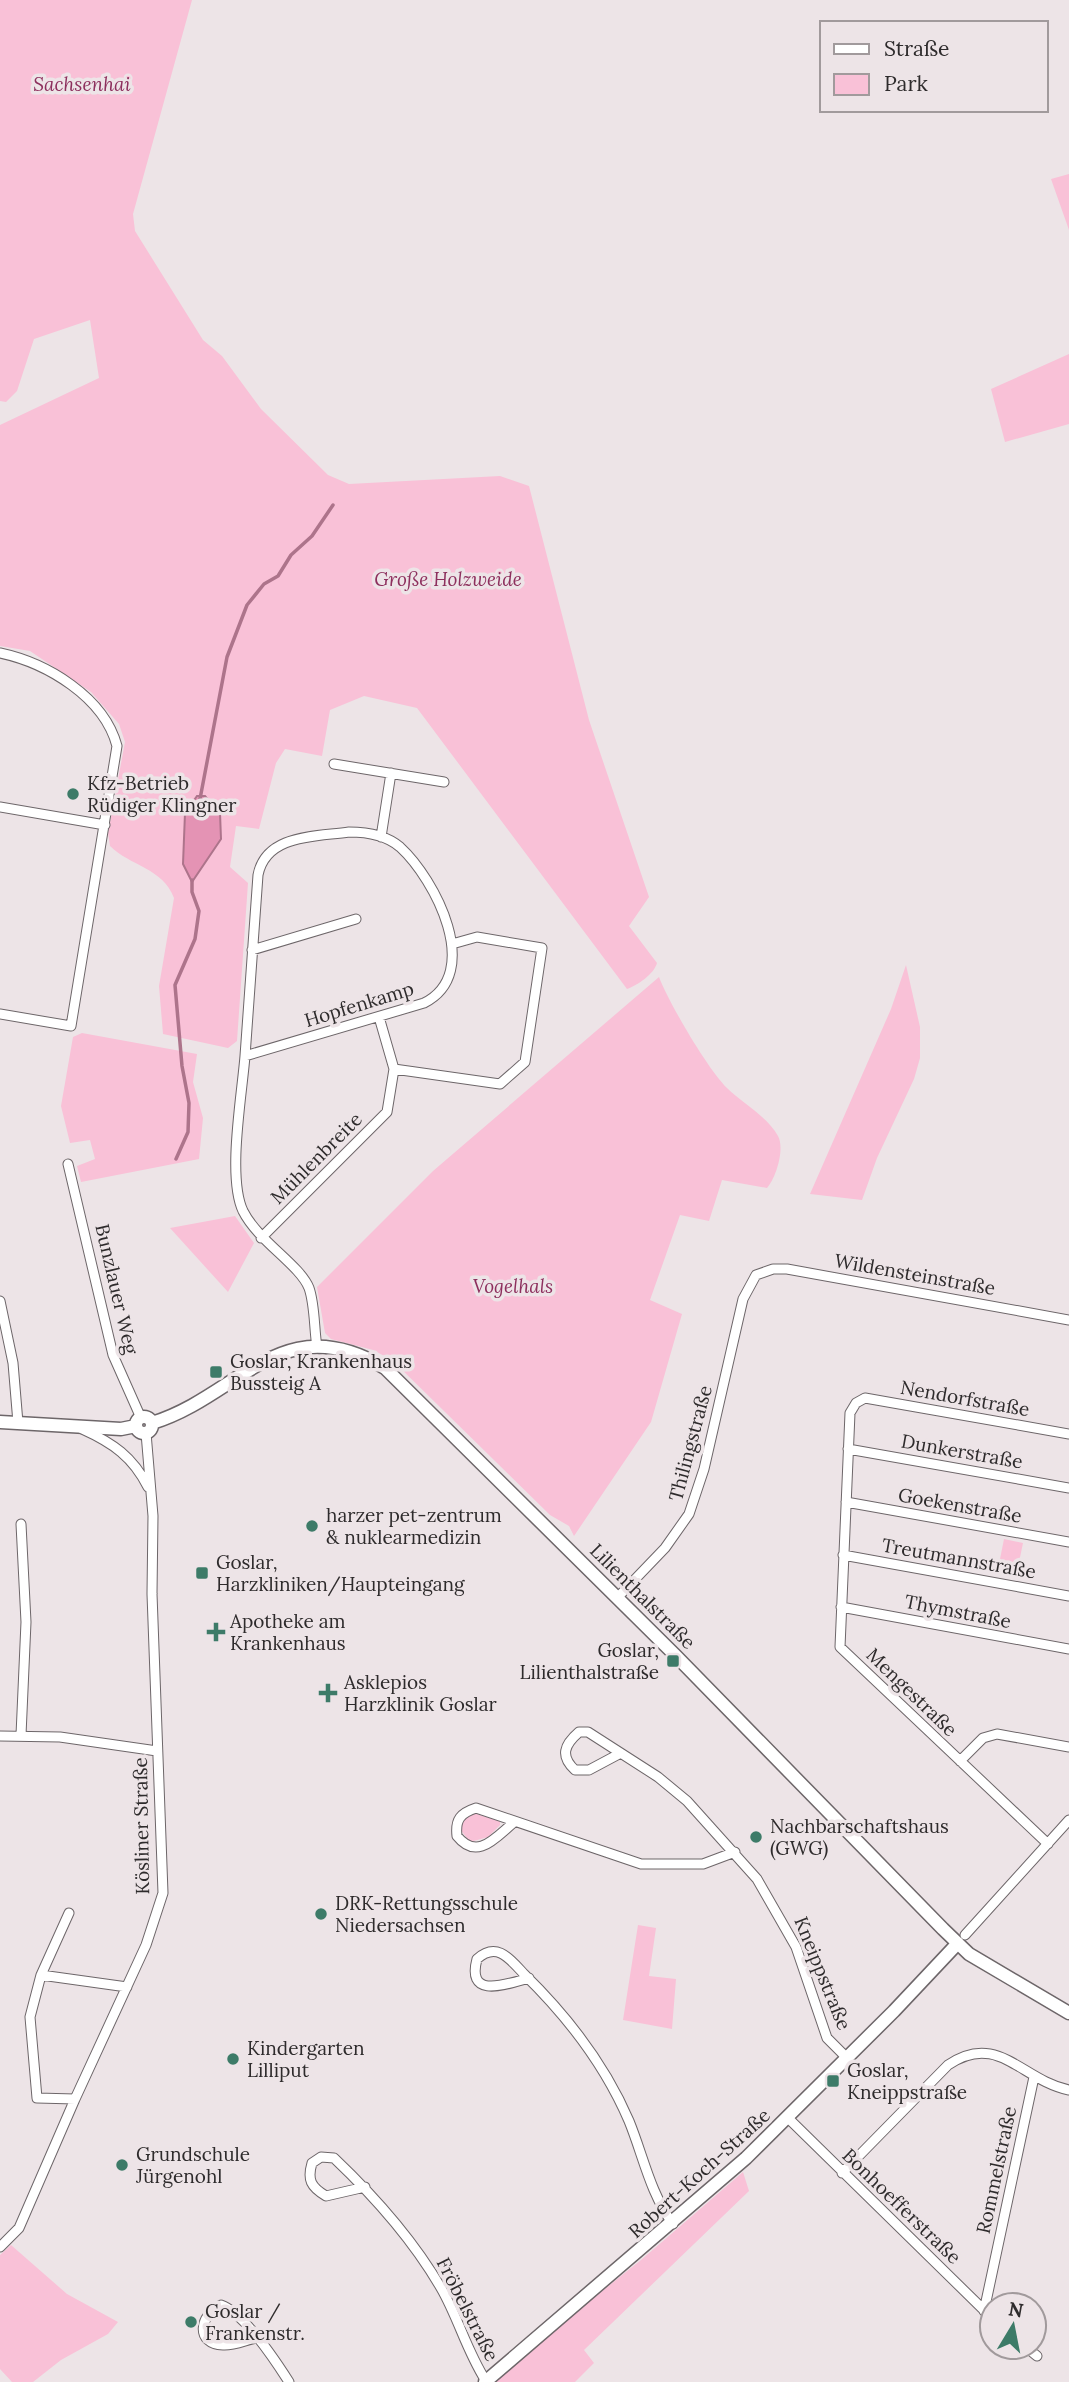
<svg xmlns="http://www.w3.org/2000/svg" width="1069" height="2382" viewBox="0 0 1069 2382" font-family="Lora,serif">
  <style>
    .green { fill: #f9c1d7; fill-rule: evenodd }
    .water { fill: #e493b4; stroke: #ad748b; stroke-width: 2 }
    .lines { fill: none; stroke-linecap: round; stroke-linejoin: round }
    .stream { stroke: #ad748b; stroke-width: 3.5 }
    .minor-casing { stroke: #6d6669; stroke-width: 11 }
    .tertiary-casing { stroke: #6d6669; stroke-width: 15 }
    .minor { stroke: #fff; stroke-width: 9 }
    .tertiary { stroke: #fff; stroke-width: 12 }
    .poi-dot { fill: #3d7b68; stroke: #ede4e7; stroke-width: 2.5 }
    .labels { text-anchor: middle; dominant-baseline: central; stroke-width: 7; stroke-linejoin: round; paint-order: stroke }
    .park-label { font-size: 19px; font-style: italic; fill: #8d2f5d; stroke: #ede4e7 }
    .poi-label { font-size: 19px; fill: #2e2b2c; stroke: #ede4e7; text-anchor: start }
    .street-label { font-size: 19px; fill: #2e2b2c; stroke: #ede4e7 }
  </style>
  <rect width="100%" height="100%" fill="#ede4e7"/>
  <path class="green" d="M0 0H192L133 214 135 231 203 340 222 356 261 409 328 475 349 484 500 476 529 486 589 720 649 897 629 926 657 963C654 974 638 985 627 989L417 708 364 696 330 710 322 756 285 749 276 763 259 829 236 826 230 867 248 883 237 1041 228 1048 163 1034 159 986 174 898C163 868 130 866 110 846L108 833 125 742 119 724 91 692 30 651 0 646V425L99 378 90 320 34 339 17 391 6 402 0 401ZM185 813 221 839 192 882 183 864Z
    M1069 174V230L1051 179Z
    M1069 354V424L1005 442 991 389Z
    M906 965 920 1027V1058L914 1079 877 1158 862 1200 810 1194 891 1009Z
    M659 977C669 1003 707 1068 727 1088 743 1104 767 1116 778 1136 785 1149 776 1178 767 1188L722 1180 709 1221 680 1215 650 1300 682 1314 651 1422 574 1536 569 1526 550 1515 392 1360 373 1350 331 1339 325 1333 317 1287 433 1171Z
    M82 1033 197 1054 193 1082 203 1118 199 1159 81 1182 77 1166 95 1159 90 1140 70 1143 61 1106 73 1037Z
    M235 1216 254 1243 228 1292 170 1228Z
    M1004 1539 1023 1543 1018 1567 999 1564Z
    M473 1813 500 1821V1825L488 1837 470 1842 460 1829 462 1821Z
    M638 1925 656 1928 649 1976 676 1979 672 2029 623 2020Z
    M743 2172 749 2191 584 2350 594 2363 575 2382H488L641 2260Z
    M11 2245 67 2294 118 2322 108 2334 61 2360 33 2382H12L0 2369V2255Z"/>
  <path class="water" d="M197 796H205L220 813 221 839 192 882 183 864 185 813Z"/>
  <g class="lines">
    <path class="stream" d="M200 799 227 657 247 605 264 584 278 576 291 555 312 536 333 505
      M176 1159 188 1132 189 1103 182 1066 175 985 195 939 199 911 192 892V880"/>
    <defs>
      <path id="minor" d="M0 653C47 663 104 697 117 746L71 1026 0 1014
        M334 764 444 782
        M0 807 105 825
        M349 832C367 832 386 835 400 847 435 879 484 973 424 1003L245 1056 258 875C266 834 316 837 349 832Z
        M381 837 391 773
        M252 950 356 919
        M245 1056C242 1095 227 1177 243 1211 258 1241 300 1265 309 1288 315 1305 314 1329 317 1347
        M394 1069 500 1084 525 1062 542 948 477 937 452 944
        M68 1164 113 1355 141 1418
        M261 1238 387 1112 394 1069 379 1017
        M0 1301 13 1363 18 1423
        M82 1429C113 1443 133 1457 148 1487
        M848 1449 1069 1488
        M846 1502 1069 1542
        M843 1555 1069 1596
        M617 1598 665 1548 689 1514 704 1469 743 1299 756 1275 773 1269H787L1069 1320
        M841 1607 1069 1649
        M21 1735 26 1622 21 1524
        M0 1736 60 1737 157 1751
        M619 1754 589 1770H575C560 1756 564 1745 579 1732H588L658 1777 687 1801 757 1879 796 1947 827 2038 848 2059
        M960 1761 983 1738 997 1734 1069 1747
        M513 1823C495 1838 477 1861 457 1836 455 1819 461 1813 476 1808L641 1864H703L735 1852
        M1048 1844 840 1647 850 1413 856 1403 865 1398 1069 1434
        M69 1913 41 1975 30 2017 37 2098 75 2099
        M965 1935 1069 1820
        M41 1975 127 1987
        M529 1978C507 1984 466 2000 477 1959 497 1941 510 1959 524 1974 567 2016 605 2065 629 2121 643 2155 650 2193 673 2224
        M788 2118 992 2318
        M842 2173 948 2065C998 2031 1021 2080 1069 2090
        M365 2187 326 2196C311 2187 307 2180 312 2163L321 2157 334 2158C375 2197 412 2238 441 2288 458 2317 467 2352 486 2381
        M0 2247 19 2228 75 2099 146 1945 163 1893 152 1594 153 1516 146 1433
        M984 2311 1034 2077
        M256 2338C246 2340 233 2346 223 2345 195 2344 199 2315 221 2305 244 2313 275 2360 289 2382
        M1026 2347 1037 2356"/>
      <path id="tertiary" d="M136 1425a8 8 0 1 1 16 0a8 8 0 1 1-16 0Z
        M0 1422 121 1429 136 1426
        M152 1423C240 1396 282 1306 385 1368L676 1656 943 1929 969 1954 1069 2013
        M485 2382 746 2158 894 2011 958 1943"/>
    </defs>
    <use href="#minor" class="minor-casing"/>
    <use href="#tertiary" class="tertiary-casing"/>
    <use href="#minor" class="minor"/>
    <use href="#tertiary" class="tertiary"/>
  </g>
  <g class="poi-dot">
    <circle cx="73" cy="794" r="7"/>
    <rect x="209" y="1365" width="14" height="14" rx="3.5"/>
    <circle cx="312" cy="1526" r="7"/>
    <rect x="195" y="1566" width="14" height="14" rx="3.5"/>
    <path d="M212.5 1621.5h7v7h7v7h-7v7h-7v-7h-7v-7h7z"/>
    <rect x="666" y="1654" width="14" height="14" rx="3.5"/>
    <path d="M324.5 1682.5h7v7h7v7h-7v7h-7v-7h-7v-7h7z"/>
    <circle cx="756" cy="1837" r="7"/>
    <circle cx="321" cy="1914" r="7"/>
    <circle cx="233" cy="2059" r="7"/>
    <rect x="826" y="2074" width="14" height="14" rx="3.5"/>
    <circle cx="122" cy="2165" r="7"/>
    <circle cx="191" cy="2322" r="7"/>
  </g>
  <g class="labels">
    <g class="park-label">
      <text x="82" y="84">Sachsenhai</text>
      <text x="448" y="579">Große Holzweide</text>
      <text x="513" y="1286">Vogelhals</text>
    </g>
    <g class="poi-label">
      <text x="87" y="783">Kfz-Betrieb<tspan x="87" dy="22">Rüdiger Klingner</tspan></text>
      <text x="230" y="1361">Goslar, Krankenhaus<tspan x="230" dy="22">Bussteig A</tspan></text>
      <text x="326" y="1515">harzer pet-zentrum<tspan x="326" dy="22">&amp; nuklearmedizin</tspan></text>
      <text x="216" y="1562">Goslar,<tspan x="216" dy="22">Harzkliniken/Haupteingang</tspan></text>
      <text x="230" y="1621">Apotheke am<tspan x="230" dy="22">Krankenhaus</tspan></text>
      <text x="659" y="1650" text-anchor="end">Goslar,<tspan x="659" dy="22">Lilienthalstraße</tspan></text>
      <text x="344" y="1682">Asklepios<tspan x="344" dy="22">Harzklinik Goslar</tspan></text>
      <text x="770" y="1826">Nachbarschaftshaus<tspan x="770" dy="22">(GWG)</tspan></text>
      <text x="335" y="1903">DRK-Rettungsschule<tspan x="335" dy="22">Niedersachsen</tspan></text>
      <text x="247" y="2048">Kindergarten<tspan x="247" dy="22">Lilliput</tspan></text>
      <text x="847" y="2070">Goslar,<tspan x="847" dy="22">Kneippstraße</tspan></text>
      <text x="136" y="2154">Grundschule<tspan x="136" dy="22">Jürgenohl</tspan></text>
      <text x="205" y="2311">Goslar /<tspan x="205" dy="22">Frankenstr.</tspan></text>
    </g>
    <g class="street-label">
      <text transform="translate(359 1004) rotate(-17)">Hopfenkamp</text>
      <text transform="translate(316 1158) rotate(-45)">Mühlenbreite</text>
      <text transform="translate(915 1274) rotate(10)">Wildensteinstraße</text>
      <text transform="translate(117 1289) rotate(77)">Bunzlauer Weg</text>
      <text transform="translate(965 1398) rotate(10)">Nendorfstraße</text>
      <text transform="translate(690 1443) rotate(-75)">Thilingstraße</text>
      <text transform="translate(962 1451) rotate(10)">Dunkerstraße</text>
      <text transform="translate(960 1505) rotate(10)">Goekenstraße</text>
      <text transform="translate(959 1558) rotate(10)">Treutmannstraße</text>
      <text transform="translate(643 1596) rotate(45)">Lilienthalstraße</text>
      <text transform="translate(958 1611) rotate(11)">Thymstraße</text>
      <text transform="translate(912 1692) rotate(44)">Mengestraße</text>
      <text transform="translate(141 1826) rotate(-91)">Kösliner Straße</text>
      <text transform="translate(823 1973) rotate(68)">Kneippstraße</text>
      <text transform="translate(996 2170) rotate(-78)">Rommelstraße</text>
      <text transform="translate(699 2173) rotate(-42)">Robert-Koch-Straße</text>
      <text transform="translate(902 2206) rotate(44)">Bonhoefferstraße</text>
      <text transform="translate(468 2309) rotate(63)">Fröbelstraße</text>
    </g>
  </g>
  <rect x="820" y="21" width="228" height="91" fill="#ede4e7" stroke="#a19a9c" stroke-width="2"/>
  <rect x="834" y="44" width="35" height="10" fill="#ffffff" stroke="#a19a9c" stroke-width="2"/>
  <text x="884" y="56" font-size="21" fill="#2e2b2c">Straße</text>
  <rect x="834" y="74" width="35" height="21" fill="#f9c1d7" stroke="#a19a9c" stroke-width="2"/>
  <text x="884" y="91" font-size="21" fill="#2e2b2c">Park</text>
  <g transform="translate(1013 2326) rotate(10)"><circle r="33" fill="#ede4e7" stroke="#a19a9c" stroke-width="2"/>
  <path d="M0-5L12 26L0 18L-12 26Z" fill="#3d7b68"/>
  <text y="-10" font-size="19" font-weight="bold" text-anchor="middle" fill="#2e2b2c">N</text>
  </g>
</svg>
